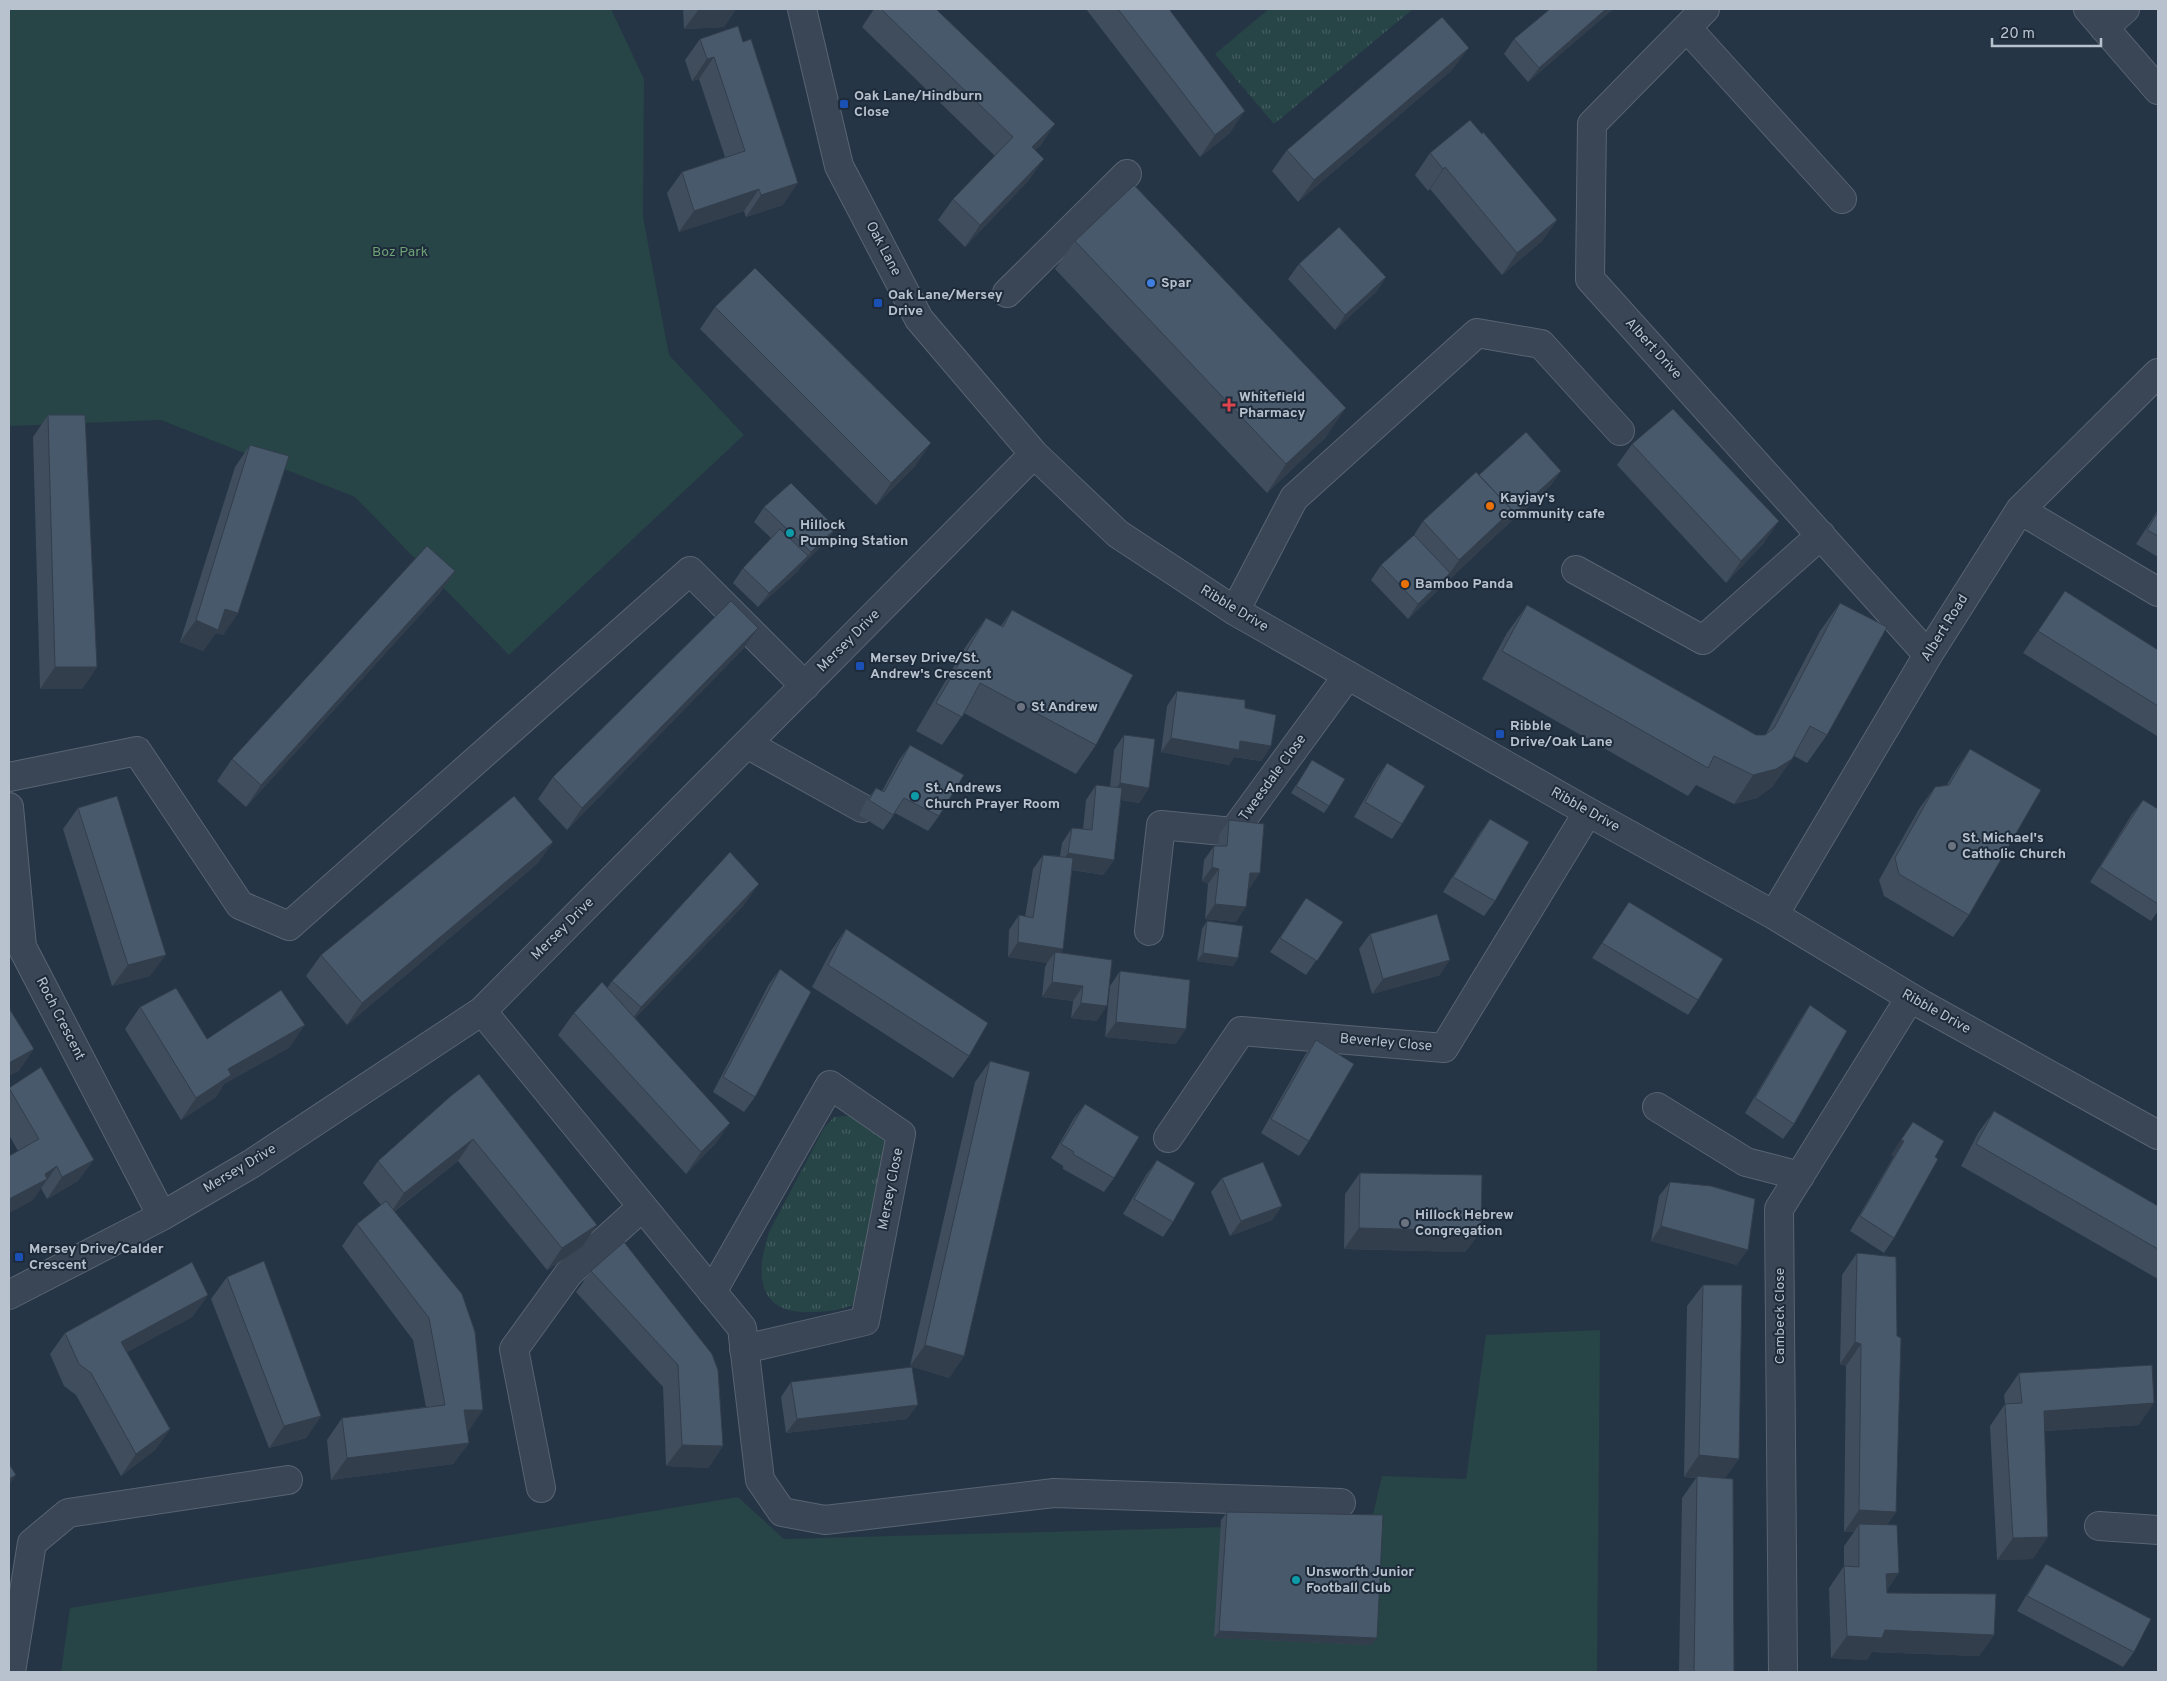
<svg xmlns="http://www.w3.org/2000/svg" width="2167" height="1681" viewBox="0 0 2167 1681" font-family="Overpass,sans-serif">
  <style>
    .grass { fill: url(#grass-tufts) }
    .green { fill: #274446 }
    .lines { fill: none; stroke-linecap: round; stroke-linejoin: round }
    .minor-casing { stroke: #596472; stroke-width: 30 }
    .minor { stroke: #3a4655; stroke-width: 28 }
    .wall { fill: #3f4d5d }
    .shaded-wall { fill: #333e4c }
    .building { fill: #49596c; stroke: #333e4c }
    .transit-dot { fill: #1a4fb4; stroke: #1e2b3a; stroke-width: 2 }
    .shop-dot { fill: #3f7fe0; stroke: #1e2b3a; stroke-width: 2 }
    .health-dot { fill: #e0444e; stroke: #1e2b3a; stroke-width: 2 }
    .food-dot { fill: #e8710a; stroke: #1e2b3a; stroke-width: 2 }
    .culture-dot { fill: #0f9aa8; stroke: #1e2b3a; stroke-width: 2 }
    .worship-dot { fill: #6b7280; stroke: #1e2b3a; stroke-width: 2 }
    .labels { text-anchor: middle; dominant-baseline: central; stroke-width: 4; stroke-linejoin: round; paint-order: stroke }
    .poi-label { font-size: 14px; font-weight: bold; fill: #b8c1ce; stroke: #1e2b3a; text-anchor: start }
    .street-label { font-size: 14px; fill: #b8c1ce; stroke: #1e2b3a }
    .park-label { font-size: 14px; fill: #6da176; stroke: #1e2b3a }
  </style>
  <defs>
    <pattern id="grass-tufts" width="24" height="20" patternUnits="userSpaceOnUse" patternTransform="scale(1.25)"><rect width="24" height="20" fill="#274446"/><path d="M3 7l-1-3M5 7V3M7 7l1-3M15 17l-1-3M17 17v-4M19 17l1-3" fill="none" stroke="#445d60"/></pattern>
  </defs>
  <rect width="100%" height="100%" fill="#253545"/>
  <path class="grass" d="M1269 9H1413L1274 124 1215 54Z
    M846 1116H851L874 1124 887 1141 857 1303C842 1310 828 1312 812 1312 755 1315 755 1271 770 1230L824 1128 834 1117Z"/>
  <path class="green" d="M9 9H611L644 79 643 217 669 355 744 435 509 655 355 497 161 420 9 426Z
    M1600 1330 1597 1672H61L70 1608 738 1497 784 1539 1371 1523 1382 1476 1466 1479 1486 1335Z"/>
  <g class="lines">
    <defs>
      <path id="minor" d="M802 9 839 166 919 319 1034 454 1118 534 1235 611 1588 812 1774 915 1923 1005 2158 1135
        M1705 9 1592 124 1590 279 1928 655
        M2088 9 2158 90
        M1687 28 1842 199
        M2104 28 2125 9
        M1007 293 1127 174
        M2020 510 2158 592
        M1576 570 1703 640 1821 535
        M1235 611 1294 498 1477 333 1541 344 1620 431
        M747 744 862 808
        M9 777 137 751 240 905 289 926 690 571 805 686
        M9 807 22 947 162 1216
        M1774 915 1928 655 2020 510 2158 373
        M1149 931 1161 825 1233 832 1348 675
        M482 1011 742 1328 760 1480 782 1512 825 1520 1054 1493 1341 1503
        M1657 1107 1746 1162 1800 1176
        M1168 1138 1241 1031 1444 1048 1588 812
        M712 1292 830 1085 901 1134 865 1321 744 1349
        M9 1295 162 1216 251 1164 482 1011 1034 454
        M541 1488 514 1349 569 1273 642 1207
        M2099 1526 2158 1530
        M11 1672 32 1543 68 1513 288 1480
        M1783 1672 1779 1209 1910 998"/>
    </defs>
    <use href="#minor" class="minor-casing"/>
    <use href="#minor" class="minor"/>
  </g>
  <path class="wall" d="M683 9H736L724 27 684 29Z
    M874 9H936L1055 124 1040 146 1035 150 1029 180 965 247 938 220 953 199 995 156 862 27Z
    M1086 9H1169L1230 133 1200 157Z
    M1550 9H1613L1528 82 1504 54 1514 39Z
    M738 26 783 205 746 217 744 211 679 232 667 193 682 172 725 157 699 79 692 81 685 60 700 39Z
    M1453 69 1298 202 1272 171 1287 150Z
    M1430 153 1557 220 1542 241 1502 275 1430 189 1428 191 1415 175Z
    M1075 241 1326 437 1267 493 1055 269Z
    M1299 264 1386 277 1376 292 1335 330 1288 279Z
    M715 307 916 465 876 505 700 329Z
    M48 415 97 667 82 689H40L33 437Z
    M1632 444 1764 543 1726 583 1617 465Z
    M250 445 238 613 223 635 216 633 203 651 180 642 235 467Z
    M1561 471 1551 485 1492 539 1408 619 1371 580 1381 565 1414 535 1423 521 1479 475Z
    M764 507 836 528 825 543 801 566 798 571 758 607 733 583 743 568 771 538 754 522Z
    M2158 510V557L2136 544Z
    M455 571 440 593 246 807 217 781 232 759Z
    M2065 591 2158 650V734L2157 736 2023 653Z
    M1840 603 1827 735 1807 763 1794 756 1772 787 1757 798 1734 804 1696 785 1688 796 1482 679 1507 633 1527 605 1756 735H1765L1766 734 1820 631Z
    M1012 610 1096 745 1076 774 964 713 942 745 916 731 966 646 986 618 1001 626Z
    M758 628 743 649 567 830 538 799 553 777Z
    M1177 691 1245 708 1271 746 1261 761 1234 757 1229 765 1161 752 1167 706Z
    M1124 735 1149 788 1139 803 1121 800 1114 860 1103 875 1072 870 1061 953 1112 960 1097 1021 1071 1018 1073 1001 1042 997 1045 967 1047 963 1008 957 1009 930 1019 915 1025 917 1033 869 1043 855 1060 856 1062 843 1072 828 1083 829 1086 800 1096 785 1110 787 1114 750Z
    M910 745 939 816 928 831 895 813 883 830 859 815 865 802 876 788 882 791 899 760Z
    M1970 749 1969 915 1953 937 1884 896 1879 880 1919 809 1935 787 1946 786 1955 771Z
    M1312 760 1329 806 1324 813 1291 793Z
    M1387 763 1402 824 1392 839 1354 817 1377 777Z
    M2143 800 2158 809V911L2151 921 2090 882 2132 814Z
    M78 808 150 976 112 986 63 829Z
    M1490 819 1495 901 1484 916 1443 892 1479 834Z
    M1229 820 1250 888H1249L1236 922 1205 919 1208 884 1202 881 1204 860 1214 846H1218L1219 835Z
    M553 842 537 864 347 1025 306 976 321 955Z
    M1306 898 1343 922 1306 975 1270 952Z
    M1629 902 1698 1000 1688 1015 1592 958Z
    M744 905 635 1018 730 1123 715 1144 686 1174 558 1035 574 1013 608 987 612 981Z
    M1207 921 1238 958 1233 966 1197 961 1202 929Z
    M846 929 969 1056 953 1078 812 987 831 951Z
    M1370 934 1440 975 1372 994 1359 949Z
    M780 969 755 1097 744 1112 713 1092 769 984Z
    M1120 971 1176 1044 1105 1037 1110 986Z
    M1810 1005 1794 1124 1783 1139 1745 1113 1800 1020Z
    M140 1007 207 1039 290 1047 224 1084 216 1097 181 1120 125 1029Z
    M1316 1040 1309 1141 1299 1156 1261 1133 1305 1055Z
    M990 1061 964 1356 949 1378 910 1366 975 1082Z
    M9 1088 78 1181 47 1199 41 1188 32 1201 18 1151 9 1135Z
    M452 1095 582 1247 547 1270 458 1161 395 1211 468 1432H467L469 1443 453 1464 331 1480 327 1440 342 1418 426 1407 413 1340 342 1246 357 1224 381 1205 363 1183 378 1161Z
    M1085 1104 1114 1178 1104 1192 1063 1169V1166L1051 1158 1074 1118Z
    M1994 1111 2158 1206V1279L1961 1166 1978 1133Z
    M1913 1122 1935 1157 1894 1238 1884 1253 1850 1231 1894 1156 1891 1155Z
    M1157 1160 1173 1222 1163 1237 1123 1214 1146 1175Z
    M1360 1173 1481 1231 1465 1252 1344 1249 1345 1194Z
    M1222 1178 1282 1206 1272 1220 1230 1236 1211 1192Z
    M1670 1182 1737 1265 1651 1241 1659 1196Z
    M624 1242 723 1446 708 1468 666 1466 663 1387 576 1292 591 1271Z
    M1857 1253 1896 1512 1887 1525V1593L1994 1635 1979 1656 1872 1652 1867 1660 1831 1658 1829 1588 1844 1566V1546L1854 1532H1844L1846 1366 1840 1364 1842 1275Z
    M227 1277 321 1416 306 1438 269 1448 211 1299Z
    M1703 1285 1725 1479 1734 1672H1679L1682 1498 1696 1478 1684 1477 1687 1306Z
    M208 1295 192 1317 127 1352 170 1429 155 1450 121 1476 76 1395 64 1386 50 1354 65 1333Z
    M2019 1373 2139 1425 2045 1431 2033 1559 1997 1560 1990 1426 2005 1404 2004 1395Z
    M791 1382 907 1419 786 1433 781 1397Z
    M1227 1512 1371 1645 1214 1638 1221 1520Z
    M2046 1564 2134 1652 2123 1667 2017 1611 2036 1579Z"/>
  <path class="shaded-wall" d="M699 9H736L724 27 684 29Z
    M1606 9H1613L1528 82 1539 68Z
    M1469 48 1453 69 1298 202 1314 180Z
    M714 57 699 79 692 81 707 59Z
    M1245 111 1230 133 1200 157 1215 135Z
    M1055 124 1040 146 1017 168 1032 147Z
    M1044 159 1029 180 965 247 980 225Z
    M1445 167 1430 189 1428 191 1443 169Z
    M798 183 783 205 746 217 761 195Z
    M759 189 744 211 679 232 694 211Z
    M1557 220 1542 241 1502 275 1517 253Z
    M1386 277 1376 292 1335 330 1345 315Z
    M1346 408 1326 437 1267 493 1286 464Z
    M931 443 916 465 876 505 891 483Z
    M1561 471 1551 485 1492 539 1408 619 1418 604 1450 573 1459 560 1512 510Z
    M1779 521 1764 543 1726 583 1741 561Z
    M836 528 825 543 801 566 811 552Z
    M808 556 798 571 758 607 769 593Z
    M455 571 440 593 246 807 261 785Z
    M225 609 238 613 223 635 216 633 203 651 180 642 196 620Z
    M758 628 743 649 567 830 582 808Z
    M55 667H97L82 689H40Z
    M1171 738 1240 741 1271 746 1261 761 1234 757 1229 765 1161 752Z
    M1792 759 1772 787 1757 798 1734 804 1753 775Z
    M1120 783 1149 788 1139 803 1109 798Z
    M553 842 537 864 347 1025 362 1003Z
    M1068 853 1114 860 1103 875 1058 867Z
    M1212 867 1219 869 1208 884 1202 881Z
    M1250 873H1260L1250 888 1240 887Z
    M759 884 744 905 625 1029 641 1007Z
    M1215 904 1246 907 1236 922 1205 919Z
    M1018 942 1063 949 1054 963 1055 952 1047 963 1008 957Z
    M1203 953 1238 958 1233 966 1197 961Z
    M166 955 150 976 112 986 128 965Z
    M1450 960 1440 975 1372 994 1383 979Z
    M1052 982 1083 986 1073 1001 1042 997Z
    M1081 1003 1107 1006 1097 1021 1071 1018Z
    M1116 1022 1186 1029 1176 1044 1105 1037Z
    M305 1025 290 1047 224 1084 216 1097 181 1120 196 1098 228 1069Z
    M34 1049 19 1071 9 1076V1063Z
    M730 1123 715 1144 686 1174 701 1152Z
    M473 1139 458 1161 389 1215 404 1193Z
    M1901 1140 1904 1141 1894 1156 1891 1155Z
    M94 1160 78 1181 47 1199 62 1177Z
    M57 1166 32 1201 9 1213V1199L45 1174Z
    M1282 1206 1272 1220 1230 1236 1241 1221Z
    M597 1225 582 1247 547 1270 562 1248Z
    M1661 1226 1748 1250 1737 1265 1651 1241Z
    M1359 1228 1481 1231 1465 1252 1344 1249Z
    M208 1295 192 1317 106 1364 121 1342Z
    M1855 1342 1861 1344 1846 1366 1840 1364Z
    M925 1345 964 1356 949 1378 910 1366Z
    M2154 1403 2139 1425 2029 1432 2044 1411Z
    M918 1405 907 1419 786 1433 797 1419Z
    M464 1410H483L468 1432H449Z
    M321 1416 306 1438 269 1448 284 1426Z
    M170 1429 155 1450 121 1476 136 1454Z
    M469 1443 453 1464 331 1480 347 1458Z
    M682 1445 723 1446 708 1468 666 1466Z
    M1699 1455 1739 1459 1724 1480 1697 1476 1696 1478 1684 1477Z
    M16 1475 9 1485V1479Z
    M1859 1510 1896 1512 1881 1534 1859 1524 1854 1532H1844Z
    M2048 1537 2033 1559 1997 1560 2013 1538Z
    M1899 1573 1884 1595 1886 1574Z
    M1885 1630 1994 1635 1979 1656 1872 1652 1867 1660 1831 1658 1847 1636Z
    M1219 1631 1377 1638 1371 1645 1214 1638Z"/>
  <path class="building" d="M881 9H936L1055 124 1032 147 1044 159 980 225 953 199 1013 137Z
    M1118 9H1169L1245 111 1215 135Z
    M1550 9H1606L1539 68 1514 39Z
    M1442 17 1469 48 1314 180 1287 150Z
    M738 26 743 42 751 39 798 183 761 195 759 189 694 211 682 172 745 151 714 57 707 59 700 39Z
    M1470 120 1482 134 1483 132 1557 220 1517 253 1445 167 1443 169 1430 153Z
    M1134 185 1346 408 1286 464 1075 241Z
    M1339 227 1386 277 1345 315 1299 264Z
    M755 268 931 443 891 483 715 307Z
    M1673 409 1779 521 1741 561 1632 444Z
    M48 415H85L97 667H55Z
    M1526 432 1561 471 1503 524 1512 510 1479 475Z
    M250 445 289 456 238 613 225 609 218 630 196 620Z
    M1476 472 1512 510 1459 560 1423 521Z
    M791 483 836 528 811 552 764 507Z
    M2158 512V536L2147 530Z
    M780 529 808 556 769 593 743 568Z
    M1414 535 1450 573 1418 604 1381 565Z
    M427 546 455 571 261 785 232 759Z
    M2065 591 2158 650V706L2038 631Z
    M731 601 758 628 582 808 553 777Z
    M1840 603 1887 627 1827 735 1810 726 1792 759 1776 769 1753 775 1714 756 1708 768 1502 651 1527 605 1756 735H1765L1774 728Z
    M1012 610 1133 675 1096 745 980 683 962 717 936 703 986 618 1003 627Z
    M1177 691 1245 700V708L1276 715 1271 746 1240 741 1239 750 1171 738Z
    M1124 735 1155 739 1149 788 1120 783Z
    M910 745 964 775 939 816 904 798 893 815 869 800 876 788 884 792Z
    M1970 749 2041 790 1969 915 1899 874 1895 858 1935 787 1949 785Z
    M1312 760 1345 779 1329 806 1296 786Z
    M1387 763 1425 786 1402 824 1365 802Z
    M1096 785 1122 788 1114 860 1068 853 1072 828 1092 830Z
    M117 796 166 955 128 965 78 808Z
    M514 796 553 842 362 1003 321 955Z
    M2143 800 2158 809V904L2100 867Z
    M1490 819 1529 842 1495 901 1453 877Z
    M1229 820 1264 824 1260 873H1250L1246 907 1215 904 1219 869 1212 867 1214 846H1227Z
    M730 852 759 884 641 1007 612 981Z
    M1043 855 1073 858 1063 949 1018 942 1019 915 1033 918Z
    M1306 898 1343 922 1317 961 1280 938Z
    M1629 902 1723 959 1698 1000 1602 943Z
    M1437 914 1450 960 1383 979 1370 934Z
    M1207 921 1243 926 1238 958 1203 953Z
    M846 929 988 1023 969 1056 828 965Z
    M1055 952 1112 960 1107 1006 1081 1003 1083 986 1052 982Z
    M780 969 811 992 755 1097 723 1077Z
    M1120 971 1190 980 1186 1029 1116 1022Z
    M602 982 730 1123 701 1152 574 1013Z
    M176 988 207 1039 281 990 305 1025 228 1069 231 1075 196 1098 140 1007Z
    M1810 1005 1847 1031 1794 1124 1755 1098Z
    M9 1008 34 1049 9 1063Z
    M1316 1040 1354 1064 1309 1141 1271 1119Z
    M990 1061 1030 1072 964 1356 925 1345Z
    M41 1067 94 1160 62 1177 57 1166 45 1174 47 1179 9 1199V1156L39 1139 9 1088Z
    M479 1074 597 1225 562 1248 473 1139 404 1193 378 1161 452 1095Z
    M1085 1104 1139 1137 1114 1178 1073 1154 1074 1152 1061 1144Z
    M1994 1111 2158 1206V1249L1976 1144Z
    M1913 1122 1944 1141 1935 1157 1938 1159 1894 1238 1860 1216 1904 1141 1901 1140Z
    M1157 1160 1195 1183 1173 1222 1134 1199Z
    M1263 1162 1282 1206 1241 1221 1222 1178Z
    M1360 1173 1482 1175 1481 1231 1359 1228Z
    M1670 1182 1711 1186 1755 1199 1748 1250 1661 1226Z
    M386 1201 462 1294 475 1332 483 1410H464L469 1443 347 1458 342 1418 445 1405 429 1318 357 1224Z
    M624 1242 712 1354 718 1370 723 1446 682 1445 678 1365 591 1271Z
    M1857 1253 1896 1257 1897 1336 1901 1338 1896 1512 1859 1510 1861 1344 1855 1342Z
    M264 1261 321 1416 284 1426 227 1277Z
    M192 1262 208 1295 121 1342 170 1429 136 1454 91 1373 79 1364 65 1333Z
    M1703 1285H1742L1739 1459 1699 1455Z
    M2152 1365 2154 1403 2044 1411 2048 1537 2013 1538 2005 1404 2022 1403 2019 1373Z
    M912 1367 918 1405 797 1419 791 1382Z
    M9 1464 16 1475 9 1479Z
    M1697 1476 1733 1479 1734 1672H1694Z
    M1227 1512 1383 1515 1377 1638 1219 1631Z
    M1859 1524 1897 1525 1899 1573 1886 1574 1887 1593 1996 1594 1994 1635 1885 1630 1882 1638 1847 1636 1844 1566 1859 1567Z
    M2046 1564 2151 1619 2134 1652 2027 1596Z"/>
  <g class="transit-dot">
    <rect x="839" y="99" width="10" height="10" rx="2.5"/>
    <rect x="873" y="298" width="10" height="10" rx="2.5"/>
    <rect x="855" y="661" width="10" height="10" rx="2.5"/>
    <rect x="1495" y="729" width="10" height="10" rx="2.5"/>
    <rect x="14" y="1252" width="10" height="10" rx="2.5"/>
  </g>
  <circle class="shop-dot" cx="1151" cy="283" r="5"/>
  <path class="health-dot" d="M1226.5 397.5h5v5h5v5h-5v5h-5v-5h-5v-5h5z"/>
  <g class="food-dot">
    <circle cx="1490" cy="506" r="5"/>
    <circle cx="1405" cy="584" r="5"/>
  </g>
  <g class="culture-dot">
    <circle cx="790" cy="533" r="5"/>
    <circle cx="915" cy="796" r="5"/>
    <circle cx="1296" cy="1580" r="5"/>
  </g>
  <g class="worship-dot">
    <circle cx="1021" cy="707" r="5"/>
    <circle cx="1952" cy="846" r="5"/>
    <circle cx="1405" cy="1223" r="5"/>
  </g>
  <g class="labels">
    <g class="poi-label">
      <text x="854" y="96">Oak Lane/Hindburn<tspan x="854" dy="16">Close</tspan></text>
      <text x="1161" y="283">Spar</text>
      <text x="888" y="295">Oak Lane/Mersey<tspan x="888" dy="16">Drive</tspan></text>
      <text x="1239" y="397">Whitefield<tspan x="1239" dy="16">Pharmacy</tspan></text>
      <text x="1500" y="498">Kayjay's<tspan x="1500" dy="16">community cafe</tspan></text>
      <text x="800" y="525">Hillock<tspan x="800" dy="16">Pumping Station</tspan></text>
      <text x="1415" y="584">Bamboo Panda</text>
      <text x="870" y="658">Mersey Drive/St.<tspan x="870" dy="16">Andrew's Crescent</tspan></text>
      <text x="1031" y="707">St Andrew</text>
      <text x="1510" y="726">Ribble<tspan x="1510" dy="16">Drive/Oak Lane</tspan></text>
      <text x="925" y="788">St. Andrews<tspan x="925" dy="16">Church Prayer Room</tspan></text>
      <text x="1962" y="838">St. Michael's<tspan x="1962" dy="16">Catholic Church</tspan></text>
      <text x="1415" y="1215">Hillock Hebrew<tspan x="1415" dy="16">Congregation</tspan></text>
      <text x="29" y="1249">Mersey Drive/Calder<tspan x="29" dy="16">Crescent</tspan></text>
      <text x="1306" y="1572">Unsworth Junior<tspan x="1306" dy="16">Football Club</tspan></text>
    </g>
    <g class="street-label">
      <text transform="translate(883 249) rotate(62)">Oak Lane</text>
      <text transform="translate(1653 349) rotate(48)">Albert Drive</text>
      <text transform="translate(1234 609) rotate(31)">Ribble Drive</text>
      <text transform="translate(1945 628) rotate(-58)">Albert Road</text>
      <text transform="translate(849 641) rotate(-45)">Mersey Drive</text>
      <text transform="translate(1273 778) rotate(-54)">Tweesdale Close</text>
      <text transform="translate(1585 810) rotate(29)">Ribble Drive</text>
      <text transform="translate(563 929) rotate(-45)">Mersey Drive</text>
      <text transform="translate(1936 1012) rotate(29)">Ribble Drive</text>
      <text transform="translate(60 1019) rotate(63)">Roch Crescent</text>
      <text transform="translate(1386 1043) rotate(5)">Beverley Close</text>
      <text transform="translate(240 1169) rotate(-31)">Mersey Drive</text>
      <text transform="translate(891 1189) rotate(-79)">Mersey Close</text>
      <text transform="translate(1780 1316) rotate(-90)">Cambeck Close</text>
    </g>
    <g class="park-label">
      <text x="400" y="252">Boz Park</text>
    </g>
  </g>
  <rect width="2167" height="1681" fill="none" stroke="#b8c1ce" stroke-width="20"/>
  <path d="M1992 38v8h109v-8" fill="none" stroke="#b8c1ce" stroke-width="2.5"/>
  <text x="2000" y="38" font-size="15" fill="#b8c1ce" stroke="#1e2b3a" stroke-width="4" paint-order="stroke">20 m</text>
</svg>
